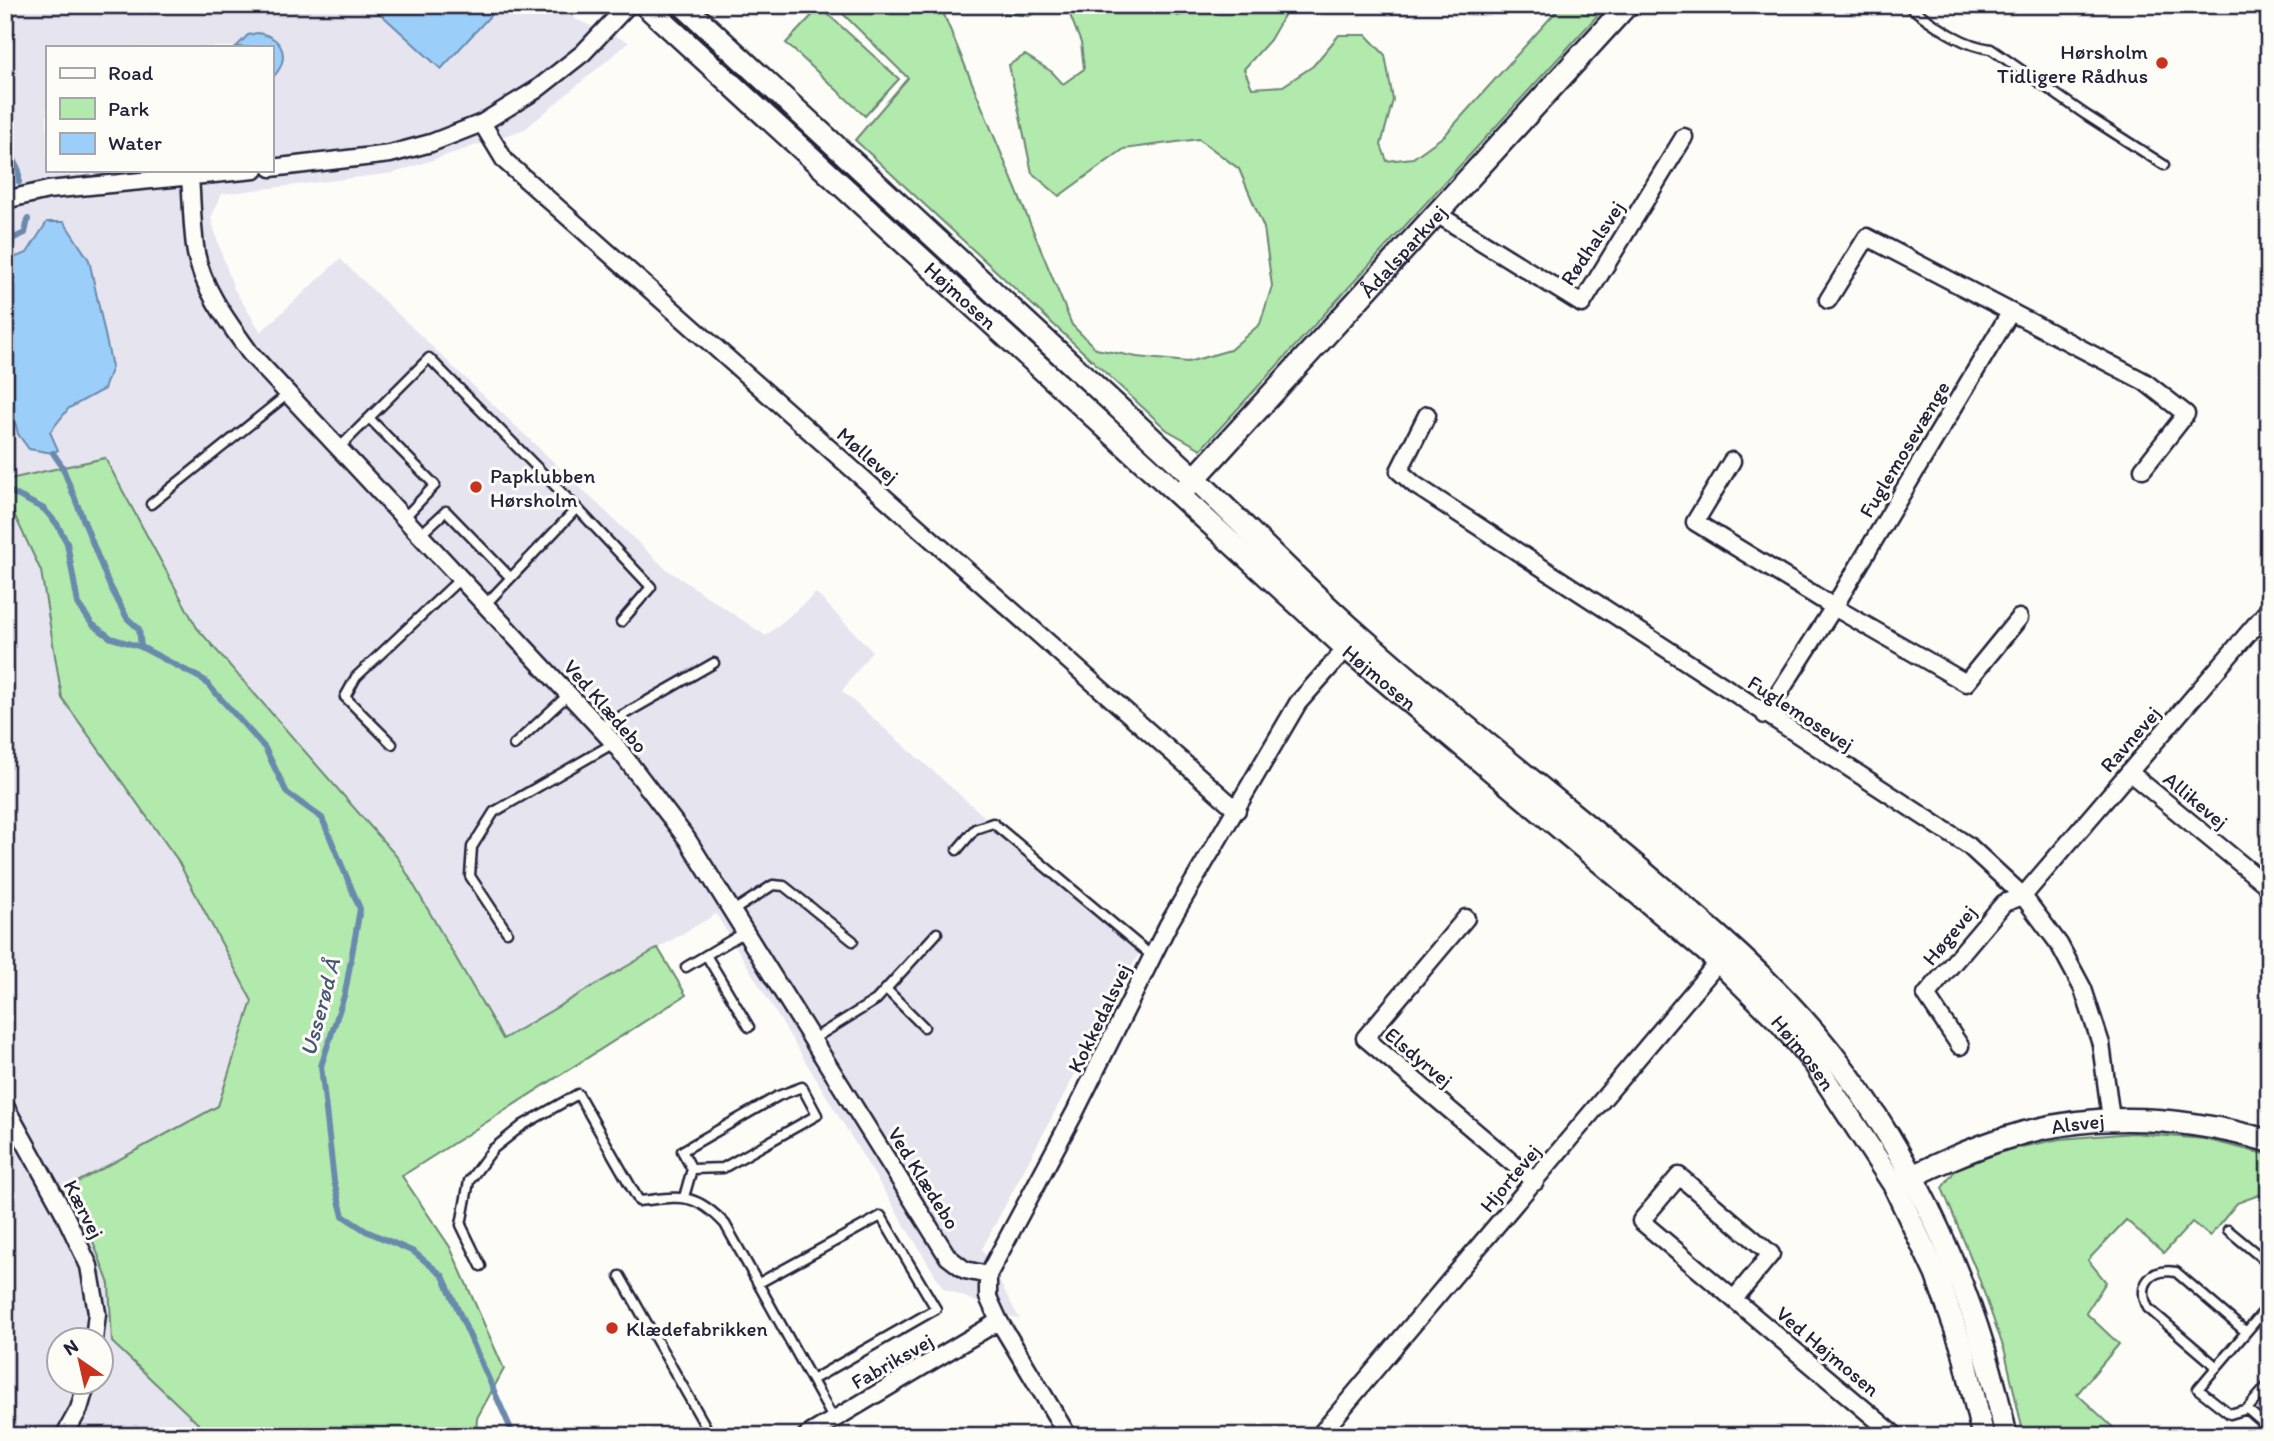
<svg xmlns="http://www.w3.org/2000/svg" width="2274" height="1441" viewBox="0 0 2274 1441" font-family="Itim,sans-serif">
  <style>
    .built { fill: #e5e4ef; fill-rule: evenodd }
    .green { fill: #b2e9ac; stroke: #6a8674; stroke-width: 2 }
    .water { fill: #9bcff9; stroke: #6b8aad; stroke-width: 2 }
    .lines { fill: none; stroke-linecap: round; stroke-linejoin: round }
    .stream { stroke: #6b8aad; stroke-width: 6 }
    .lane-casing { stroke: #22223b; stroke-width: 13 }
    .street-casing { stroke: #22223b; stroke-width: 21 }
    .secondary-casing { stroke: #22223b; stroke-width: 26 }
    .lane { stroke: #fdfcf7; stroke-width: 8 }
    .street { stroke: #fdfcf7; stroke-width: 16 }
    .secondary { stroke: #fdfcf7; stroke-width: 21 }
    .poi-dot { fill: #c8321e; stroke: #fdfcf7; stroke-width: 2.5 }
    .labels { text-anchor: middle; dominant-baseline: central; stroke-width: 6; stroke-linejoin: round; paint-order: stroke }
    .poi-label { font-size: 21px; fill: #22223b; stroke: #fdfcf7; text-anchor: start }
    .street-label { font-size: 21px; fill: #22223b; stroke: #fdfcf7 }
    .water-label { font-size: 23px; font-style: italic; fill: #465674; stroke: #fdfcf7 }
  </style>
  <rect width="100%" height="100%" fill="#fdfcf7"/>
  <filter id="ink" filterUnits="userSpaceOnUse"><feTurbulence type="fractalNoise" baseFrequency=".0143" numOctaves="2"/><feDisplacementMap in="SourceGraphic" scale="14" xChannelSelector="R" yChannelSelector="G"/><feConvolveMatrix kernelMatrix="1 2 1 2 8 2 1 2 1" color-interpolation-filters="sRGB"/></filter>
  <g filter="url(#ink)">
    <path class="built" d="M5 5H577L575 19 629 42 525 129 394 173 222 194 211 218 218 243 234 289 261 332 340 259 666 569 766 636 816 593 872 651 842 691 1139 953 982 1249 1020 1320 943 1288 716 914 503 1039 398 858 197 628 105 458 5 480ZM47 47H271V170H47Z
      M5 495 41 571 62 698 177 859 252 1001 218 1106 72 1185 109 1284 112 1343 211 1436H5ZM60 1340H102V1382H60Z"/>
    <path class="green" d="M834 5H940L1072 325 1096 349 1137 357 1188 362 1230 350 1260 324 1272 286 1264 228 1239 169 1199 139 1124 149 1059 196 1032 173 1009 65 1025 55 1052 72 1063 84 1084 69 1081 43 1068 10 1047 6 1029 16 1004 13 1005 5H1162L1178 16 1208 5H1290L1270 40 1244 69 1252 88 1283 86 1313 66 1339 35H1366L1385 55 1393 100 1381 145 1387 161 1413 158 1445 135 1562 5H1607L1201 449 1167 430 855 140 908 78Z
      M820 7 899 79 865 116 786 43Z
      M105 458 197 628 398 858 503 1039 658 948 686 995 402 1176 450 1247 504 1369 477 1418 476 1436H211L112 1342 109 1284 72 1185 218 1106 252 1001 177 859 62 698 41 571 5 495V480Z
      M2133 1133 2204 1139 2269 1155V1203L2259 1195 2237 1203 2210 1236 2192 1222 2164 1253 2126 1220 2088 1260 2106 1282 2086 1313 2119 1344 2077 1394 2117 1431 2113 1436H2024L2005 1352 1976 1270 1942 1188 1956 1169 2007 1150 2060 1139Z"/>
    <path class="water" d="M371 5H500L441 69Z
      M257 33C284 36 292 60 271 79V47H236L248 35Z
      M47 222H64L89 260 112 367 104 389 69 408 50 432 58 450 53 453 29 449 18 434 7 387 10 376 5 368V261L27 253Z"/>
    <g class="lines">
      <path class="stream" d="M5 139 19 171V182
        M5 242 25 233 28 219
        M53 453 62 466 108 582 127 618 139 629 141 647
        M5 489 44 509 57 524 67 543 78 604 92 624 111 638 141 647 204 680 265 748 287 793 322 818 360 909 345 993 321 1066 334 1181 343 1216 366 1231 414 1252 443 1276 514 1436"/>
      <defs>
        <path id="lane" d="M1907 5C1933 23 1959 45 1991 49L2086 115 2164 165
          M369 418 435 485 404 518
          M339 448 429 358 577 508 651 587 621 622
          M151 504 288 394
          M420 535 446 511 510 577
          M485 605 577 508
          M600 728 714 663
          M392 744 345 697 356 677 461 578
          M514 745 569 694
          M957 850 975 829 993 823 1153 957
          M733 911 773 885 784 886 853 941
          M507 932 470 876 472 847 494 812 614 743
          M706 955 749 1027
          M686 967 745 932
          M886 989 924 1027
          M813 1039 876 1000 937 933
          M684 1197 692 1169 682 1151 778 1096 802 1087 817 1115 723 1168 692 1169
          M2228 1230 2269 1264
          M481 1266 461 1225 469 1181 493 1149 523 1125 578 1094 639 1201C681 1197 694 1191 725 1224L834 1420
          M620 1276 711 1436
          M759 1283 881 1216 936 1309 812 1380
          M2269 1305 2198 1389 2230 1414 2247 1409 2269 1428
          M2217 1367 2148 1308C2137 1285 2150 1268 2176 1272L2246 1332
          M2247 1409 2269 1384
          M2132 1436H2134"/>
        <path id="street" d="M482 123 505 161 1237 810
          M271 168 390 154 431 143 482 123 536 90 583 53 628 5
          M190 177C192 202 192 229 196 253 203 290 229 323 250 353L614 743 687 839 948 1257 965 1270 988 1275
          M5 200 48 190 255 170
          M1437 214 1582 304 1684 137
          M1828 300 1867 237 2145 382 2186 414 2143 469
          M1427 415 1399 471 1415 485 1969 846 2023 896 2059 944 2083 989 2101 1044 2111 1119
          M1732 461 1695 522 1834 607 1966 683 2019 618
          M1765 715 1834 607 2010 313
          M2129 772 2269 887
          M1466 918 1365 1038 1535 1182
          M1960 1046 1926 995 2004 903 2023 896 2269 609
          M5 1106 63 1211 89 1266 97 1313 94 1340
          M1734 1299 1771 1254 1679 1176 1641 1221 1896 1436
          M64 1436 79 1409 87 1382
          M806 1436 999 1321
          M1068 1436 999 1321 988 1297V1275L1075 1112 1168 925 1298 703 1352 642
          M1319 1436 1726 953"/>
        <g id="secondary">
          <path id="s1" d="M645 5 1346 648 1718 961 1779 1021 1815 1064 1894 1185 1936 1274 1963 1350 1983 1436"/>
          <path d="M683 5C851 161 1019 316 1187 471 1245 525 1300 584 1360 636 1449 715 1543 789 1635 865 1704 923 1773 980 1829 1050 1917 1161 1978 1298 2006 1436"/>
          <path id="s2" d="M1187 487 1627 5"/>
          <path id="s3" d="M1902 1181C1936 1165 1970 1149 2006 1138 2093 1110 2182 1116 2269 1141"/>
        </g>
      </defs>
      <use href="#lane" class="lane-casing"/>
      <use href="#street" class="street-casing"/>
      <use href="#secondary" class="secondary-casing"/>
      <use href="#lane" class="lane"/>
      <use href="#street" class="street"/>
      <use href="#secondary" class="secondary"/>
    </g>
  </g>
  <g class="poi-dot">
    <circle cx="2162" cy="63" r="7"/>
    <circle cx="476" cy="487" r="7"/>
    <circle cx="612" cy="1328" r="7"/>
  </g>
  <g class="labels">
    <g class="poi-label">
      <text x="2148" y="51" text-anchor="end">Hørsholm<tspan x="2148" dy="24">Tidligere Rådhus</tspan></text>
      <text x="490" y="475">Papklubben<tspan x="490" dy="24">Hørsholm</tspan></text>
      <text x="626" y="1328">Klædefabrikken</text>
    </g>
    <g class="street-label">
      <text transform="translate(1592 243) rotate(-56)">Rødhalsvej</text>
      <text stroke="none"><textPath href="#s2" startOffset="320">Ådalsparkvej</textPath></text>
      <text stroke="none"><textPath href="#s1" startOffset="429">Højmosen</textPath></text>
      <text transform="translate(1904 449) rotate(-59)">Fuglemosevænge</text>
      <text transform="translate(868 455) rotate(41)">Møllevej</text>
      <text stroke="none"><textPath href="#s1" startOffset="996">Højmosen</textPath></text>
      <text transform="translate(606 706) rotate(49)">Ved Klædebo</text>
      <text transform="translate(1801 713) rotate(33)">Fuglemosevej</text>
      <text transform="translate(2130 739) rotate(-49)">Ravnevej</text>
      <text transform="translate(2196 800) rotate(40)">Allikevej</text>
      <text transform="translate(1949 935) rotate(-50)">Høgevej</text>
      <text transform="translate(1099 1018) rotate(-64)">Kokkedalsvej</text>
      <text stroke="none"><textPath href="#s1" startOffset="1563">Højmosen</textPath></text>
      <text transform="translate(1419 1057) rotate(40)">Elsdyrvej</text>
      <text stroke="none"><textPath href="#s3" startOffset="186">Alsvej</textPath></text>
      <text transform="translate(924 1178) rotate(58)">Ved Klædebo</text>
      <text transform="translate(1510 1178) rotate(-50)">Hjortevej</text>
      <text transform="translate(84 1209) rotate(63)">Kærvej</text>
      <text transform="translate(1828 1351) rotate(40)">Ved Højmosen</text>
      <text transform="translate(892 1361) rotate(-30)">Fabriksvej</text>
    </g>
    <g class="water-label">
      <text transform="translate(320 1007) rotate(-75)">Usserød Å</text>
    </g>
  </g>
  <rect width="2274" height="1441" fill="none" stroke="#fdfcf7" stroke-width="28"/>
  <rect x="14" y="14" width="2246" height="1413" fill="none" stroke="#22223b" stroke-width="2.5" filter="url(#ink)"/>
  <rect x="46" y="46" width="228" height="126" fill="#fdfcf7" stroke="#a5a5ac" stroke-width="2"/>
  <rect x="60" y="68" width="35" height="10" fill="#fdfcf7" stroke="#a5a5ac" stroke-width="2"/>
  <text x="108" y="80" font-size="21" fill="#22223b">Road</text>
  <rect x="60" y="98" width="35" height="21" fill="#b2e9ac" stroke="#a5a5ac" stroke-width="2"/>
  <text x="108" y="116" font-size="21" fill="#22223b">Park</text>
  <rect x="60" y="133" width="35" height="21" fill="#9bcff9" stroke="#a5a5ac" stroke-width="2"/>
  <text x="108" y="150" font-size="21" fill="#22223b">Water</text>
  <g transform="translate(80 1361) rotate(326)"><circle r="33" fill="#fdfcf7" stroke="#a5a5ac" stroke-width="2"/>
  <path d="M0-5L12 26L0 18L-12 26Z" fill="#c8321e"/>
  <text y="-10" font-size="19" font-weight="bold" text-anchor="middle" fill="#22223b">N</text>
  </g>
</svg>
